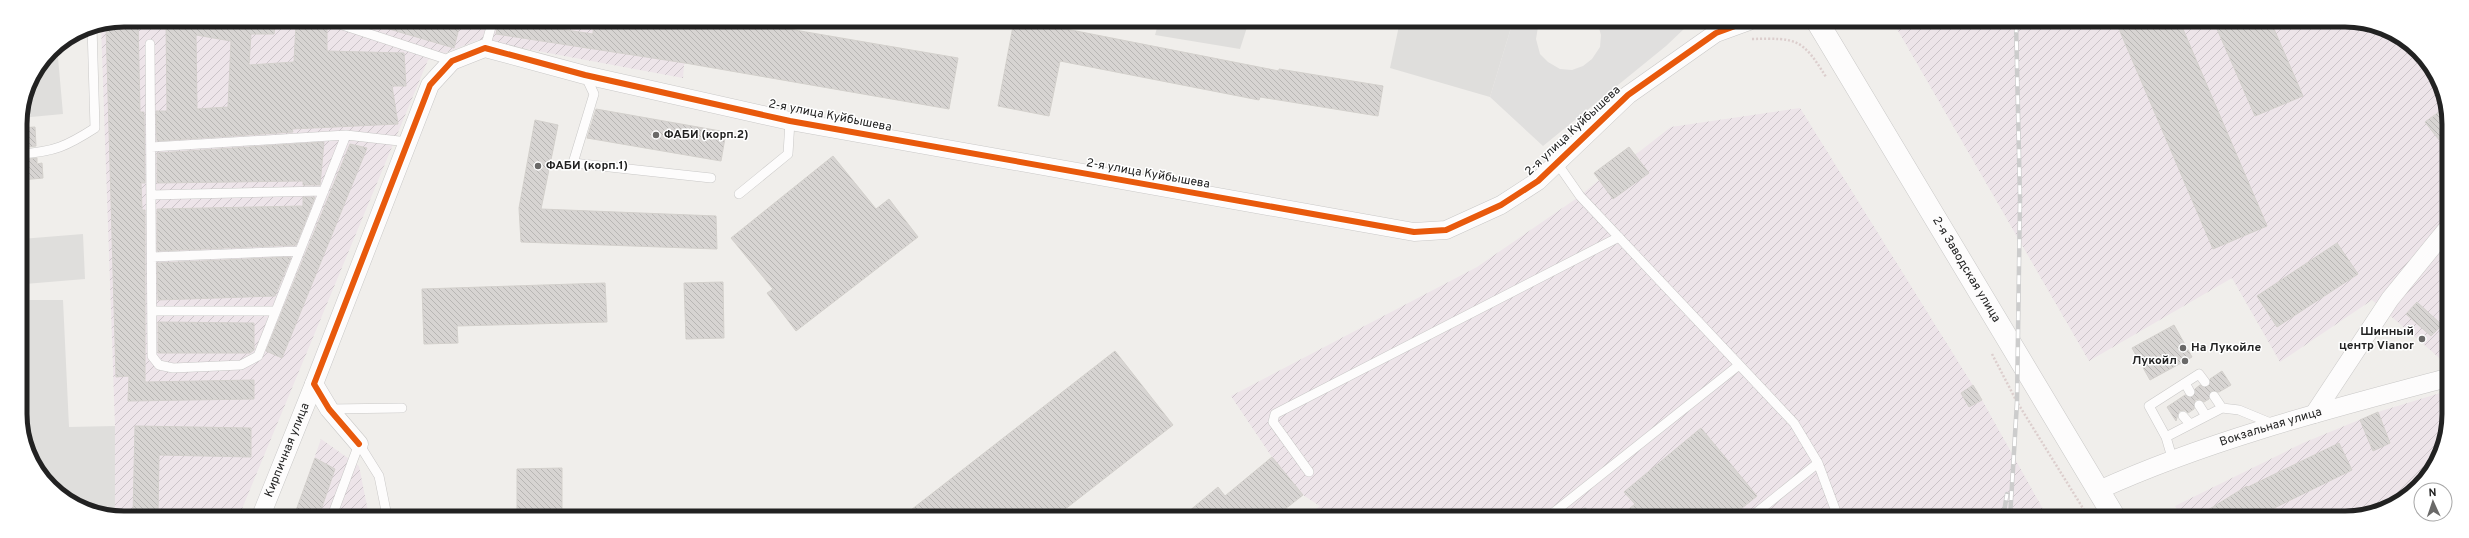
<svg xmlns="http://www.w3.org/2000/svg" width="2469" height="538" viewBox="0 0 2469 538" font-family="Overpass,sans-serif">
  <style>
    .residential { fill: #dfdedc }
    .industrial { fill: url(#industrial-furrows) }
    .parking { fill: #e0dfde }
    .building { fill: url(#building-back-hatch); stroke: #d3d0cc; fill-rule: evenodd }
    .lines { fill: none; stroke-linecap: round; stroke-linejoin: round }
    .service-casing { stroke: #c9c8c7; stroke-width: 10 }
    .minor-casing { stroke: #c9c8c7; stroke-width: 19 }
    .tertiary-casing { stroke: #c9c8c7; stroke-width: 23 }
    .path { stroke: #dccecd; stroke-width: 2.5; stroke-dasharray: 2 2; stroke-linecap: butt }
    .service { stroke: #fdfcfc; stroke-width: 9 }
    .minor { stroke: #fdfcfc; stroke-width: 18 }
    .tertiary { stroke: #fdfcfc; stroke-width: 22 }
    .rail-casing { stroke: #ccc; stroke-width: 4.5 }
    .rail { stroke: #fff; stroke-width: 3; stroke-dasharray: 9; stroke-linecap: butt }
    .cycleway-casing { stroke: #fff; stroke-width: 8 }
    .cycleway { stroke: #e8590c; stroke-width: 6 }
    .poi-dot { fill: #6a6968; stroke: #fff; stroke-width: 1.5 }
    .labels { text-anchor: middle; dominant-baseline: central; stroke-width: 3; stroke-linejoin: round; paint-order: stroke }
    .street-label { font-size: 12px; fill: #222; stroke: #fff }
    .poi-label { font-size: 12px; font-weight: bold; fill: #222; stroke: #fff; text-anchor: start }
    .rim { fill: none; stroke: #222; stroke-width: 5 }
  </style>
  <defs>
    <pattern id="industrial-furrows" width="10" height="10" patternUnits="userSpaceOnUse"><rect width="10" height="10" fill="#ede4e9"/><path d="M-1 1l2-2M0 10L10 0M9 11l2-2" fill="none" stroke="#cbc3c8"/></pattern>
    <pattern id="building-back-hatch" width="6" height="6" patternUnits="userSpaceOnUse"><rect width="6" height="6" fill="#d7d4d2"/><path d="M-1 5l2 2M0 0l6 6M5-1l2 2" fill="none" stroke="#b8b6b4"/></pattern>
  </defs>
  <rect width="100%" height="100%" fill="#f0eeeb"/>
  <path class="residential" d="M1159 21H1249L1240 49 1155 35Z
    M1400 21H1513L1490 97 1390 68Z
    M57 46 63 114 20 118 31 78 51 50Z
    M83 234 85 279 25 284 26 300H63L69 427 115 426V516H104L51 488 22 435 21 239Z"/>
  <path class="industrial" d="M124 20 700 21 697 50 684 65 683 78 478 40 428 60 239 516H115V426L101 25Z
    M1893 22H2365L2419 51 2447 104V361L2444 362 2372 300 2280 362 2232 278 2089 361Z
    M1800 108 1982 400 2048 518 1306 517 1320 506 1303 495 1272 457 1231 396 1477 267 1580 196 1599 180 1594 173 1629 147 1635 155 1671 127Z
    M2447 391V434L2435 466 2413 492 2385 510 2352 518H2182L2175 506 2303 443 2381 411Z
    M321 439 359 466 369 516H294Z"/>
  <path class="parking" d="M1513 21H1539L1536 39 1540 54 1548 62 1560 69 1572 70 1583 66 1592 59 1600 47 1601 35 1597 21H1665L1685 28 1666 46 1543 146 1490 97Z"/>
  <path class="building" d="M124 20H138L140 112H144L145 183H141L142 210H145V382L254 380V399L128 401 129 376 116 377 106 24Z
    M166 20H276L274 34H251L249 65 294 62 296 24 307 25V20H321L327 26V51L404 53 406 86H392L398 124 292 129 293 132 157 141 156 111H167ZM196 35 231 41 228 107 197 109Z
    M373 20H461L454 48 372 24Z
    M499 20 593 34 594 20 742 21 958 58 949 109 685 63 496 34Z
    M1014 21H1068L1066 29 1279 71V69L1383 86 1378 116 1260 97 1259 100 1060 61 1049 116 998 106Z
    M2116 22H2180L2267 226 2213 249Z
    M2214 22H2271L2303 96 2255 116Z
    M2447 106V150L2425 122Z
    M596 109 726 132 721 161 587 138Z
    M535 120 558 125 541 209 716 216 717 249 521 242 519 208Z
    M35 127 36 146 20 148V128Z
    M324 142 320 185H303V181L157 183V153Z
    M350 144 367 148 282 358 266 351Z
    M1629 147 1649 173 1613 199 1594 173Z
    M833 156 876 209 889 199 918 237 796 331 767 293 773 289 731 238Z
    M37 158V164L42 163 43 178 21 180 20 160Z
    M303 197H315L296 245 157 251V209L303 206Z
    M2337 243 2358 274 2277 327 2257 296Z
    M291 257 275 296 158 300 157 263Z
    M723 282 724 338 686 339 684 283Z
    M605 283 607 322 457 326 458 343 424 344 422 289Z
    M2417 302 2442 325 2431 336 2406 314Z
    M158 322 254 323V350L250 353H158Z
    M2174 325 2192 357 2150 380 2132 348Z
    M1115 351 1173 425 1055 517H902Z
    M2222 371 2231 385 2219 392 2211 391 2209 399 2204 402 2199 399 2195 400 2194 409 2188 413 2185 410 2179 411 2176 421 2167 407 2185 395 2193 397 2195 389 2200 385 2208 387 2210 379Z
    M1973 385 1982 400 1969 407 1961 393Z
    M2378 412 2390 443 2373 451 2360 420Z
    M135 426 251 428V457L159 455 158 516H133Z
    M1701 428 1757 496 1731 517H1619L1635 504 1624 492Z
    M2339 443 2352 470 2264 513 2267 518H2195L2247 486 2248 487Z
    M1272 457 1303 495 1275 517H1182L1218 487 1225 496Z
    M315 458 335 469 319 516H294Z
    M562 468V516H517V469Z"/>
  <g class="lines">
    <defs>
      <path id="service" d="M327 20 452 61
        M150 44 152 356 159 365 173 368 241 365 258 356 346 135
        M485 48 493 20
        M585 75 594 94 573 163 711 178
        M151 147 346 135 408 142
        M20 154C54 152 67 146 95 128L92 26
        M1557 163 1580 196 1794 423 1818 463 1838 517
        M739 194 788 154 790 121
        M151 195 324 191
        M152 257 300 251
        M152 311H276
        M2185 383 2190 392
        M2214 396 2222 408 2239 410 2273 424
        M2199 405 2206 416
        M329 409 402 408
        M2183 416 2190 424
        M2166 437 2222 408
        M359 444 379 476 387 516
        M2173 461 2166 437 2149 406 2199 374 2205 382
        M1309 472 1273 422 1275 414 1619 237
        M332 516 359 444
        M1548 517 1739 365
        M1751 517 1818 463"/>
      <g id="minor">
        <path d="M2314 414 2390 299 2447 229"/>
        <path d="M359 444 329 409 314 384 430 85 452 61 485 48 585 75 790 121 1414 232 1446 230 1501 205 1538 181 1628 95 1716 33 1749 21"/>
        <path id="s1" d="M2099 490C2209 440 2330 409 2447 378"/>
        <path id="s2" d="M261 516 314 384"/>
      </g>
      <g id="tertiary">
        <path id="s3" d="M1817 21 2115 518"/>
      </g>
    </defs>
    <use href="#service" class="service-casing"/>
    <use href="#minor" class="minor-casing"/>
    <use href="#tertiary" class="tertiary-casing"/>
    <path class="path" d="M1752 39C1797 38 1802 38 1826 77
      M1992 354 2017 402 2089 518"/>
    <use href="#service" class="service"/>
    <use href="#minor" class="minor"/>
    <use href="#tertiary" class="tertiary"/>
    <defs>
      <path id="rail" d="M1577 517 1585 510
        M2003 518 2007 494
        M2010 518 2017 402 2020 199 2016 22"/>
    </defs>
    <use href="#rail" class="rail-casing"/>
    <use href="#rail" class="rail"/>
    <defs>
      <path id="cycleway" d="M359 444 329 409 314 384 430 85 452 61 485 48 585 75 790 121 1414 232 1446 230 1501 205 1538 181 1628 95 1716 33 1749 21"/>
    </defs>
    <use href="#cycleway" class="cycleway-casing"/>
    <use href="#cycleway" class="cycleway"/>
  </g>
  <g class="poi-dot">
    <circle cx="656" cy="135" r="4"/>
    <circle cx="538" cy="166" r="4"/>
    <circle cx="2422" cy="339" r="4"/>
    <circle cx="2183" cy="348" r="4"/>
    <circle cx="2185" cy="361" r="4"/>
  </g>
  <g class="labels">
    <g class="street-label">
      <text transform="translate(830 116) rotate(11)">2-я улица Куйбышева</text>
      <text transform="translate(1573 131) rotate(-43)">2-я улица Куйбышева</text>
      <text transform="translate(1148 174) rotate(10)">2-я улица Куйбышева</text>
      <text stroke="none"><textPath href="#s3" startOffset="290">2-я Заводская улица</textPath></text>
      <text stroke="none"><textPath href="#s1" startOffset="183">Вокзальная улица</textPath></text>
      <text stroke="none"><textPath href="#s2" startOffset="71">Кирпичная улица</textPath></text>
    </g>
    <g class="poi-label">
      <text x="664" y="135">ФАБИ (корп.2)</text>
      <text x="546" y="166">ФАБИ (корп.1)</text>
      <text x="2414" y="332" text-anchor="end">Шинный<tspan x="2414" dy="14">центр Vianor</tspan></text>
      <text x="2191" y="348">На Лукойле</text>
      <text x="2177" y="361" text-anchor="end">Лукойл</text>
    </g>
  </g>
  <path d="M0 0H2469V538H0ZM124 27H2345A97 97 0 0 1 2442 124V414A97 97 0 0 1 2345 511H124A97 97 0 0 1 27 414V124A97 97 0 0 1 124 27Z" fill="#fff" fill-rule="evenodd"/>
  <path class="rim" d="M124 27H2345A97 97 0 0 1 2442 124V414A97 97 0 0 1 2345 511H124A97 97 0 0 1 27 414V124A97 97 0 0 1 124 27Z"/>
  <g transform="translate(2433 502) rotate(357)"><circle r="19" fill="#ffffff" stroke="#a7a7a7"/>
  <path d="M0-3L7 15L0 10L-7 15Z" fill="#6a6968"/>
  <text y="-6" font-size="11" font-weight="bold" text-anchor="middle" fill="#222222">N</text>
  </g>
</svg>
